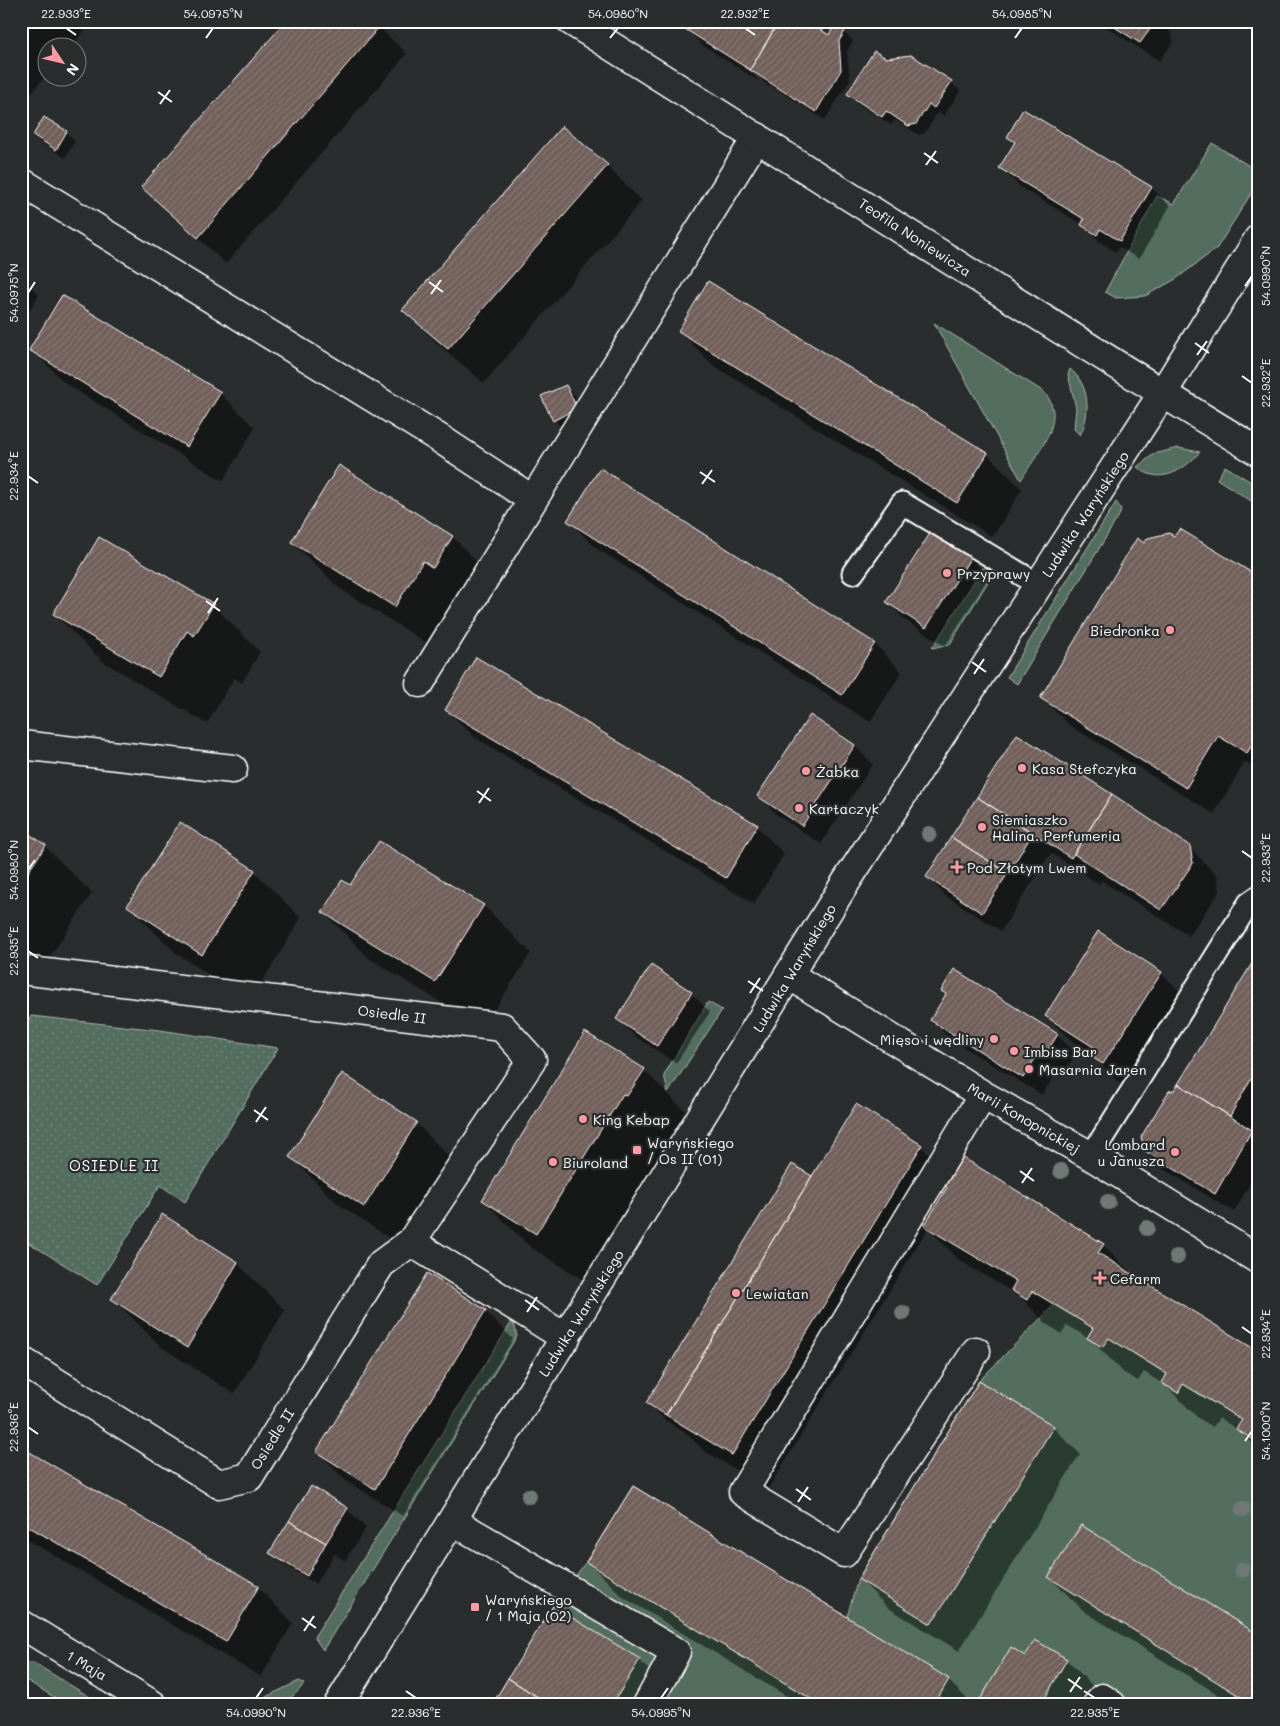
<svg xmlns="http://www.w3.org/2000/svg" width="1280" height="1726" viewBox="0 0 1280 1726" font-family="Mali,sans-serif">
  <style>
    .grass { fill: #536e5e; stroke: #a9b6ae }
    .park { fill: url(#park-dots); stroke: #a9b6ae }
    .shadow { fill: #0007 }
    .building { fill: url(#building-hatch); stroke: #fff }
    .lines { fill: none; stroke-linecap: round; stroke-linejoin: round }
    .service-casing { stroke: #fff; stroke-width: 25 }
    .minor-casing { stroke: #fff; stroke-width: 31 }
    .tertiary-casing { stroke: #fff; stroke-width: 31 }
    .service { stroke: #2a2d2e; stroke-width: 21 }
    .minor { stroke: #2a2d2e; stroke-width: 28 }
    .tertiary { stroke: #2a2d2e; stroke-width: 28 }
    .tree { fill: #707874 }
    .ticks { fill: none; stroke: #fff; stroke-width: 2 }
    .poi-dot { fill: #ff9aa2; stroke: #2a2d2e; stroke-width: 2 }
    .labels { text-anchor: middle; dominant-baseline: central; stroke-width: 4.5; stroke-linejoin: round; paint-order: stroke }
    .street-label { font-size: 14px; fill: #fff; stroke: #2a2d2e }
    .poi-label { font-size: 14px; fill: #fff; stroke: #2a2d2e; text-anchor: start }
    .neighbourhood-label { font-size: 15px; letter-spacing: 1px; fill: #fff; stroke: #2a2d2e }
    .neatline { fill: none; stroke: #fff; stroke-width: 2 }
    .ticks-label { font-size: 12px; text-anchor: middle; fill: #fff }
  </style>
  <defs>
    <pattern id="park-dots" width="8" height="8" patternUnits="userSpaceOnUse" patternTransform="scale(1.25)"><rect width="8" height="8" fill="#536e5e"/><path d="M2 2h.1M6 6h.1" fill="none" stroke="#6d8476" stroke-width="1.8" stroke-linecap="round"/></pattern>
    <pattern id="building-hatch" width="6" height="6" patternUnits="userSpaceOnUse" patternTransform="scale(1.25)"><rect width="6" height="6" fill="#715f5a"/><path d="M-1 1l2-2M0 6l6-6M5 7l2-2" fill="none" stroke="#867773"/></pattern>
  </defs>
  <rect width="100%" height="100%" fill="#2a2d2e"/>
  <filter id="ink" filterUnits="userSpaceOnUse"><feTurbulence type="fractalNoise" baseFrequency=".02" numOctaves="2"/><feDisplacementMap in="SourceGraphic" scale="10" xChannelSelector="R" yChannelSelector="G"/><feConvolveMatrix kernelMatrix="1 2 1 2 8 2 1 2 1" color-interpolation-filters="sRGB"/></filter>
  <g filter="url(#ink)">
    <path class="grass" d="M1212 143 1259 172V181L1217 248 1176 279 1145 296 1116 298 1105 292 1157 196 1174 204Z
      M934 323 1044 392C1069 420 1036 454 1021 480Z
      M1070 369C1090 385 1091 414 1080 435L1074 429 1076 408 1068 374Z
      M1178 448 1200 452C1183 471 1160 486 1137 467L1154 454Z
      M1225 466 1259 487V506L1217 479Z
      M1116 502 1121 509 1120 514 1017 684 1007 677Z
      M985 564 998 565 950 644 932 648Z
      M708 1002 722 1010 668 1093 664 1075Z
      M1054 1305 1093 1328 1087 1338 1102 1347 1109 1338 1167 1374 1162 1384 1178 1393 1183 1384 1259 1431V1705H492L553 1606 586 1562 633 1486 847 1617 858 1579 979 1381Z
      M513 1320 517 1336 323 1650 314 1637Z
      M21 1663H34L103 1705H67L21 1677Z
      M299 1681 304 1684C286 1707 276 1705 249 1705Z"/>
    <path class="park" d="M31 1016 160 1030 278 1048 185 1202 160 1185 97 1285 21 1238V1032Z"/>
    <path class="shadow" d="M21 21H93L70 48H48V74L23 102Z
      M669 21H681L678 27Z
      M685 21H822L811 26 829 37 844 32 853 41 847 51 850 80 825 120 770 85 769 87 750 68H747L760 82 701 44 682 25Z
      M1097 21H1165L1174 41 1159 61Z
      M379 27 407 54 226 264 143 187Z
      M886 60 951 82 960 91 944 116 938 112 925 133 919 135 895 120 891 125 857 103 848 94Z
      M66 132 75 141 65 158 43 144 34 135Z
      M1008 137 1152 188 1170 206 1139 259 1119 247 1116 252 1101 243 1083 225 1020 187 1001 168 1016 144Z
      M607 166 642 201 484 383 439 345 404 310Z
      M21 277 39 295 21 324Z
      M679 331 987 454 1022 489 993 537 714 366Z
      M31 349 220 393 255 428 223 481 66 384Z
      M565 386 575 395 586 417 564 429 554 420Z
      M600 470 875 644 902 672 870 722 596 548 568 520Z
      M932 534 970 558 989 577 945 646 906 621 888 602Z
      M452 536 499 584 480 614 471 608 443 653 340 589 292 542Z
      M1144 544 1259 579V770L1245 762 1214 814 1069 725 1042 698Z
      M213 605 260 652 242 683 234 678 207 724 102 661 54 614Z
      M446 709 757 826 784 854 754 904 474 737Z
      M1018 735 1189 847 1217 875 1220 891 1189 936 1102 881 1099 884 1051 853 1001 931 946 896 927 877Z
      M855 746 873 764 821 844 777 815 758 796Z
      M21 830 45 846 92 893 39 974 21 963Z
      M379 842 484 906 531 953 483 1028 370 959 323 912 350 887Z
      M254 871 301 918 250 1002 176 953 128 906Z
      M1259 955V1169L1234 1212 1160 1167 1141 1148Z
      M1161 973 1189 1000 1131 1091 1119 1083 1092 1055 1074 1043 1046 1016Z
      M691 993 710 1012 676 1063 636 1037 617 1019Z
      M932 1020 1057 1035 1076 1053 1065 1071 1060 1067 1042 1095 950 1039Z
      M586 1034 644 1070 691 1117 675 1142 671 1140 584 1280 530 1247 483 1200Z
      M342 1074 416 1123 463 1170 412 1253 338 1204 291 1157Z
      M921 1146 944 1169 1103 1245 1136 1278 1259 1353V1450L1240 1431 1219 1418 1213 1427 1198 1418 1166 1386 1144 1372 1138 1381 1124 1373 1090 1339 1067 1325 1062 1334 1048 1325 1018 1295 960 1261 928 1228 768 1489 703 1450 687 1434 666 1421 648 1402 811 1177Z
      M162 1216 237 1263 285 1310 234 1394 160 1346 113 1299Z
      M21 1273 28 1280 21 1291Z
      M485 1311 513 1339 403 1516 345 1480 318 1452Z
      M1053 1427 1080 1454 959 1651 887 1607 860 1579Z
      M21 1449 258 1587 293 1623 261 1677 21 1536Z
      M311 1487 347 1509 366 1528 345 1561 334 1554 316 1584 280 1562 271 1553Z
      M588 1562 948 1680 973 1705H801L623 1597Z
      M1049 1577 1259 1705H1235L1085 1612Z
      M554 1607 639 1660 667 1688 656 1705H493Z
      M1035 1641 1067 1660 1094 1687 1084 1705H979L1026 1657Z"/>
    <path class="building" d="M286 21H375L380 26 198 238 141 187Z
      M683 21H779L750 70 680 26Z
      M779 21H806L829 35 835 24 845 31 839 41 841 70 816 112 750 70Z
      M1105 21H1156L1140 43Z
      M874 51 886 58 911 55 952 81 934 108 929 104 916 124 908 126 886 111 882 117 847 94Z
      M1023 109 1152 187 1120 241 1100 229 1097 235 1081 225 1084 219 999 168 1015 142 1007 137Z
      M44 117 67 131 56 150 33 135Z
      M562 126 608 165 448 349 402 310Z
      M708 281 988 453 957 503 678 331Z
      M62 295 221 392 187 447 29 350Z
      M566 385 577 408 553 421 541 396Z
      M339 465 453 536 433 568 423 561 395 607 291 542Z
      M600 468 875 643 842 695 567 521Z
      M1180 529 1259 577V683L1256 687 1259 689V734L1247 753 1218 736 1186 788 1040 698 1137 538 1144 543 1148 538 1169 533 1174 536Z
      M931 532 971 557 926 628 886 602Z
      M99 537 214 604 194 636 187 631 159 677 53 614Z
      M476 657 758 825 726 878 445 710Z
      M810 715 855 745 802 826 757 796Z
      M1017 734 1112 794 1071 858 977 797Z
      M1112 794 1190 846 1193 863 1161 910 1074 854Z
      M977 797 1033 833 1008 873 951 837Z
      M180 822 255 870 202 955 127 906Z
      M21 829 46 845 21 883Z
      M951 837 1008 873 982 913 926 877Z
      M379 841 484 905 435 982 322 912 342 880 350 885Z
      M1098 931 1162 972 1103 1064 1090 1056 1095 1048 1045 1016Z
      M1259 952V1084L1251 1079 1230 1116 1178 1084Z
      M651 965 692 992 657 1046 616 1019Z
      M954 969 1058 1034 1046 1053 1041 1049 1023 1078 930 1020 946 994 941 991Z
      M585 1032 645 1069 627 1096 623 1094 536 1234 482 1200Z
      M342 1073 417 1122 364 1207 289 1157Z
      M1178 1084 1252 1130 1215 1194 1140 1148 1143 1143 1141 1137 1169 1091 1174 1090Z
      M856 1104 922 1145 732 1455 666 1415Z
      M954 1152 1104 1244 1098 1253 1259 1352V1431L1252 1439 1236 1429 1242 1420 1183 1384 1178 1393 1162 1383 1167 1374 1109 1338 1102 1347 1087 1338 1093 1328 1032 1291 1027 1300 1011 1290 1016 1281 924 1226 947 1187 936 1180Z
      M792 1164 812 1176 666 1415 646 1403Z
      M162 1214 238 1262 187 1348 111 1299Z
      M427 1273 486 1310 375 1489 316 1452Z
      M979 1381 1054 1426 931 1624 858 1579Z
      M21 1447 259 1586 226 1642 21 1522Z
      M311 1486 348 1508 326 1543 289 1521Z
      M633 1486 949 1679 934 1705H821L586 1562Z
      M289 1521 326 1543 307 1576 269 1553Z
      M1081 1525 1259 1635V1705H1254L1048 1577Z
      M553 1606 640 1659 612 1705H550L508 1678Z
      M1035 1640 1067 1659 1041 1705H977L1011 1647 1025 1656Z
      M508 1678 550 1705H492Z"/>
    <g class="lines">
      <defs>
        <path id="service" d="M853 573 902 503 1039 585
          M1091 1156 1249 903 1259 896"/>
        <path id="minor" d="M21 182 442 440 533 500
          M420 683 757 137
          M21 745 233 769
          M21 970 502 1027 532 1060 411 1242 381 1264 249 1477 219 1484 25 1363
          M789 975 983 1095 1091 1156 1259 1260
          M411 1242 566 1338
          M976 1351 844 1553 743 1492 983 1095
          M453 1521 676 1652 647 1705
          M1097 1705 1102 1698 1112 1705"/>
        <path id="tertiary" d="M571 21C801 164 1027 312 1259 452
          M21 1624 153 1705
          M338 1705 846 882 1162 394 1259 238"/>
      </defs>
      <use href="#service" class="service-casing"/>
      <use href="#minor" class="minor-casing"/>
      <use href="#tertiary" class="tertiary-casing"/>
      <use href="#service" class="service"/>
      <use href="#minor" class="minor"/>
      <use href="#tertiary" class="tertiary"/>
    </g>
    <g class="tree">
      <circle cx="929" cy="834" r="8"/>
      <circle cx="1061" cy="1171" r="8"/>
      <circle cx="1108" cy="1202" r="8"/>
      <circle cx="1147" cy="1228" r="8"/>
      <circle cx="1177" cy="1257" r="8"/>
      <circle cx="903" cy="1313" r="8"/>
      <circle cx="529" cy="1496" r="8"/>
      <circle cx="1243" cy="1509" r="8"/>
      <circle cx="1242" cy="1570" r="8"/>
    </g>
  </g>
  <path class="ticks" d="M66 28 76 35M745 28 755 35M206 38 213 28M610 38 618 28M1015 38 1022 28M158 92 172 102M160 104 170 90M924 153 938 163M926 165 936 151M429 282 443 292M1245 286 1252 276M28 293 35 282M431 294 441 280M1195 343 1209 353M1197 355 1207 341M1242 376 1252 383M700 472 715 482M28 476 38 483M702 484 712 470M206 601 220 611M208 613 218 598M972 662 986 672M974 674 984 659M477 791 491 801M479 803 489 788M1242 851 1252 858M28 870 35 860M28 951 38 958M748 981 763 991M750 993 760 978M254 1110 268 1120M256 1122 266 1107M1020 1171 1034 1181M1022 1183 1032 1168M525 1300 539 1310M527 1312 537 1297M1242 1327 1252 1334M28 1427 38 1434M1245 1441 1252 1431M796 1489 811 1500M798 1502 808 1487M302 1618 316 1628M304 1631 314 1616M1068 1679 1082 1689M406 1691 416 1698M1084 1691 1095 1698M1070 1692 1080 1677M256 1698 263 1688M661 1698 668 1688"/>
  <g class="poi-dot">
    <circle cx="947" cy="573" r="5"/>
    <circle cx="1170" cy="630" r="5"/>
    <circle cx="1022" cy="768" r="5"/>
    <circle cx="806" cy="771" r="5"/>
    <circle cx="799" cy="808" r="5"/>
    <circle cx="982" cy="827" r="5"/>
    <path d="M954.5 859.5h5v5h5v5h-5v5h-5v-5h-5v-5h5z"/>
    <circle cx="994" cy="1039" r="5"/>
    <circle cx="1014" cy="1051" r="5"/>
    <circle cx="1029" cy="1069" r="5"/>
    <circle cx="583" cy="1119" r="5"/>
    <rect x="632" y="1145" width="10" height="10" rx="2.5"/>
    <circle cx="1175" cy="1152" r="5"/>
    <circle cx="553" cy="1162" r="5"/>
    <path d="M1097.5 1270.5h5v5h5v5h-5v5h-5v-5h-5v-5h5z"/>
    <circle cx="736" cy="1293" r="5"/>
    <rect x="470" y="1602" width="10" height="10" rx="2.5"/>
  </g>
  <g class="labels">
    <g class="street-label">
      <text transform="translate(915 237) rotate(33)">Teofila Noniewicza</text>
      <text transform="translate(1085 514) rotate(-57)">Ludwika Waryńskiego</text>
      <text transform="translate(794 968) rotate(-59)">Ludwika Waryńskiego</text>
      <text transform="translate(392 1014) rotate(7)">Osiedle II</text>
      <text transform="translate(1024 1118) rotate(30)">Marii Konopnickiej</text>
      <text transform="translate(581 1313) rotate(-58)">Ludwika Waryńskiego</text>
      <text transform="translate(272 1439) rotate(-58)">Osiedle II</text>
      <text transform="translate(87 1665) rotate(31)">1 Maja</text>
    </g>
    <g class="poi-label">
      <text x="957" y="573">Przyprawy</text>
      <text x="1160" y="630" text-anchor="end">Biedronka</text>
      <text x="1032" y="768">Kasa Stefczyka</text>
      <text x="816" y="771">Żabka</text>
      <text x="809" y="808">Kartaczyk</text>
      <text x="992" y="819">Siemiaszko<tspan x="992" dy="16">Halina. Perfumeria</tspan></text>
      <text x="967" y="867">Pod Złotym Lwem</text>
      <text x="984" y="1039" text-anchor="end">Mięso i wędliny</text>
      <text x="1024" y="1051">Imbiss Bar</text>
      <text x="1039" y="1069">Masarnia Jaren</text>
      <text x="593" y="1119">King Kebap</text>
      <text x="647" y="1142">Waryńskiego<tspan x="647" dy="16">/ Os II (01)</tspan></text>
      <text x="1165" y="1144" text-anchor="end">Lombard<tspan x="1165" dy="16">u Janusza</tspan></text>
      <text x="563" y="1162">Biuroland</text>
      <text x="1110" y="1278">Cefarm</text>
      <text x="746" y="1293">Lewiatan</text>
      <text x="485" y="1599">Waryńskiego<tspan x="485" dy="16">/ 1 Maja (02)</tspan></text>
    </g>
    <g class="neighbourhood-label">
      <text x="114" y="1165">OSIEDLE II</text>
    </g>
  </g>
  <rect width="1280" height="1726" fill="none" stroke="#2a2d2e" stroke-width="55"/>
  <g transform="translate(62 62) rotate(125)"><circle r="24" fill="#2a2d2e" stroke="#7f8182"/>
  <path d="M0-4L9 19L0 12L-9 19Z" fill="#ff9aa2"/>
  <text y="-8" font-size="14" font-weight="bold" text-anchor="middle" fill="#ffffff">N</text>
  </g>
  <rect x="28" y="28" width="1224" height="1670" class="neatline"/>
  <g class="ticks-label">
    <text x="66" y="18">22.933°E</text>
    <text x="213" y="18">54.0975°N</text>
    <text x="618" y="18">54.0980°N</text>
    <text x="745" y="18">22.932°E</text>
    <text x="1022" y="18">54.0985°N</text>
    <text transform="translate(1266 276) rotate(-90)" y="4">54.0990°N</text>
    <text transform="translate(14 293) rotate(-90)" y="4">54.0975°N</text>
    <text transform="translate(1266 383) rotate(-90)" y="4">22.932°E</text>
    <text transform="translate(14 476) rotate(-90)" y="4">22.934°E</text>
    <text transform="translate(1266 858) rotate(-90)" y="4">22.933°E</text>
    <text transform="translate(14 870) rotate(-90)" y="4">54.0980°N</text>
    <text transform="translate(14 951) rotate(-90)" y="4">22.935°E</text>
    <text transform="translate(1266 1334) rotate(-90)" y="4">22.934°E</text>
    <text transform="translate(14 1427) rotate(-90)" y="4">22.936°E</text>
    <text transform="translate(1266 1431) rotate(-90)" y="4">54.1000°N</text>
    <text x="256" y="1717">54.0990°N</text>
    <text x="416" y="1717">22.936°E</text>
    <text x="661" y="1717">54.0995°N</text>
    <text x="1095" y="1717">22.935°E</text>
  </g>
</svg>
